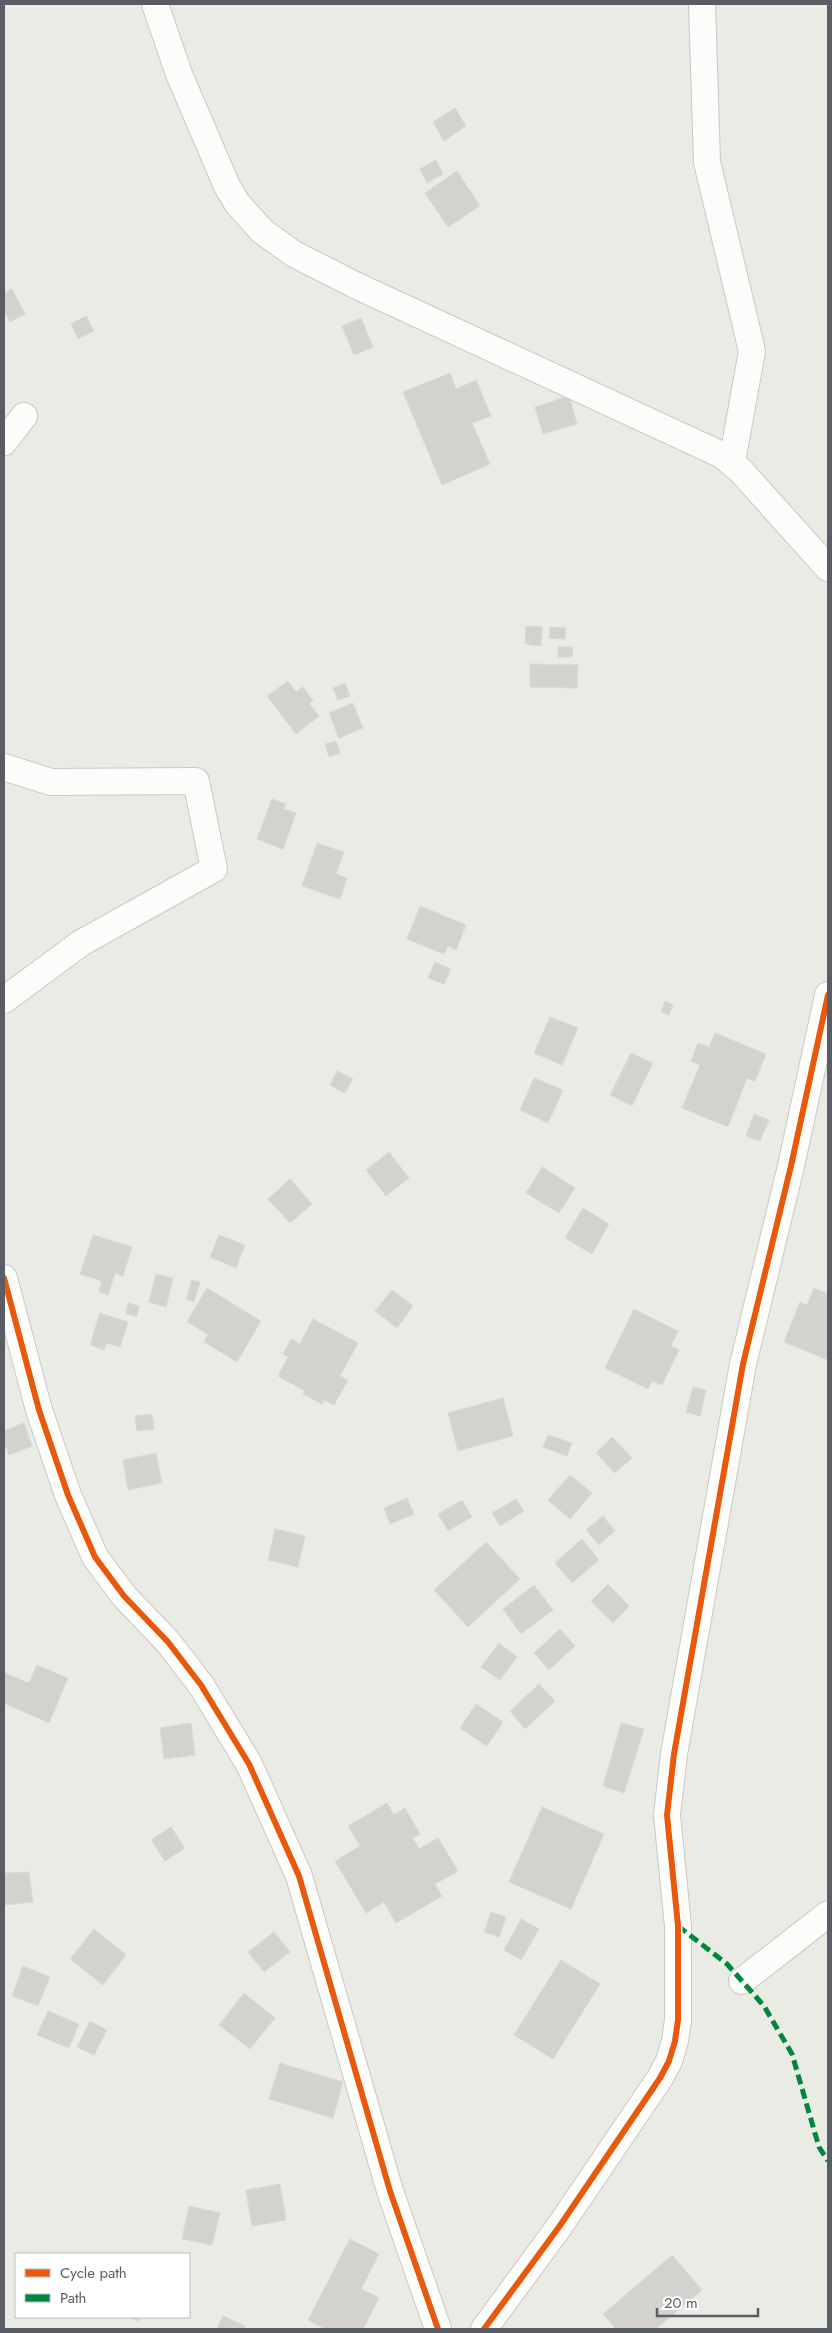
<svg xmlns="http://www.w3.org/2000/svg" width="832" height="2333" viewBox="0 0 832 2333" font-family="Jost,sans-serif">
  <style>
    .building { fill: #d3d2cf; stroke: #dadad4 }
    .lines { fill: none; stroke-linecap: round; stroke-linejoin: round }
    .minor-casing { stroke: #c8c9c7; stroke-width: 28 }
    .minor { stroke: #fcfcfb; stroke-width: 26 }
    .quiet { stroke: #00873e; stroke-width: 5; stroke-dasharray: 10 5; stroke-linecap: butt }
    .cycleway-casing { stroke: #fff; stroke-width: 9 }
    .cycleway { stroke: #e8590c; stroke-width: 6 }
  </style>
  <rect width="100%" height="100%" fill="#ebebe5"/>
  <path class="building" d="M455 108 466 126 444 141 433 122Z
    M436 160 443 174 427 183 420 169Z
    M457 171 480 206 448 227 425 193Z
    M12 289 25 314 10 322 4 310V293Z
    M86 316 94 331 78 339 71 324Z
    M361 318 373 347 354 355 342 326Z
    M450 373 456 389 476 380 491 416 472 423 490 464 442 485 403 392Z
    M569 396 577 424 543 434 535 407Z
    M526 626 542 627 541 646 525 644Z
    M550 627 566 628 565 639 549 638Z
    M558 647H573L572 657H558Z
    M530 664 578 665 577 688 530 687Z
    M288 681 296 692 303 687 313 701 309 703 319 716 296 734 267 696Z
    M345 683 350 696 338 700 333 688Z
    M353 703 363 728 339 738 329 713Z
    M336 741 340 753 329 757 325 744Z
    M272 799 286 804 284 809 296 813 283 849 257 839Z
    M317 843 344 852 336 874 347 878 340 899 302 886Z
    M420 906 466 925 456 950 448 946 444 954 407 939Z
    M435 962 451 969 444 984 428 978Z
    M665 1001 673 1005 669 1015 661 1012Z
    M550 1017 578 1028 562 1065 534 1053Z
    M715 1033 766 1054 755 1081 747 1078 728 1127 682 1108 700 1065 691 1061 698 1043 709 1047Z
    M631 1053 653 1063 632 1106 610 1095Z
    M337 1071 353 1079 345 1093 330 1085Z
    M534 1078 563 1090 548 1123 520 1110Z
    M754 1114 769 1120 760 1141 746 1136Z
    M389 1152 409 1178 386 1196 366 1170Z
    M542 1167 575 1188 559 1213 526 1193Z
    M290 1179 312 1204 290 1223 268 1199Z
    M583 1208 609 1224 592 1254 565 1238Z
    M93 1235 132 1247 123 1276 115 1273 108 1295 99 1292 102 1281 80 1274Z
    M219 1235 245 1245 236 1268 210 1257Z
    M156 1274 173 1278 166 1307 149 1302Z
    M192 1280 200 1282 194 1302 186 1299Z
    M207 1288 261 1321 237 1362 204 1342 208 1334 187 1322Z
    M814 1288 828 1294V1360L784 1342 800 1302 807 1305Z
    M392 1290 413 1306 397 1328 375 1311Z
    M128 1303 139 1306 137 1316 126 1314Z
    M634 1309 678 1331 671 1346 679 1350 662 1385 652 1381 648 1389 605 1368Z
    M100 1313 128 1322 120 1347 107 1343 104 1350 90 1345Z
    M313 1319 358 1343 340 1376 348 1380 334 1405 324 1400 322 1404 303 1394 305 1391 278 1376 288 1357 283 1354 291 1339 300 1344Z
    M693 1387 706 1390 700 1416 686 1412Z
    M503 1398 513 1436 458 1451 448 1413Z
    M152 1414 154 1429 137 1431 135 1416Z
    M24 1423 32 1446 9 1455 4 1442V1431Z
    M548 1435 572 1443 567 1456 543 1447Z
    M612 1437 632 1458 615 1473 596 1453Z
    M156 1453 162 1483 128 1490 123 1460Z
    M570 1475 592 1493 570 1519 548 1500Z
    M407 1498 414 1514 390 1524 384 1508Z
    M516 1499 524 1511 500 1526 492 1513Z
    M462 1500 472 1517 448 1531 438 1514Z
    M603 1516 615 1531 599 1545 586 1530Z
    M275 1529 305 1536 298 1567 268 1560Z
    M582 1539 599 1560 572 1583 555 1563Z
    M486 1542 520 1579 468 1627 434 1590Z
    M608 1584 629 1606 613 1623 591 1601Z
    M534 1585 553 1610 521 1634 503 1609Z
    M560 1629 575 1646 549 1670 534 1653Z
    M499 1643 517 1657 500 1680 481 1667Z
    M37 1665 68 1678 49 1723 4 1703 5 1673 29 1683Z
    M539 1684 555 1701 525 1729 510 1711Z
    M476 1704 503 1722 487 1746 460 1728Z
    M191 1723 195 1755 164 1759 160 1728Z
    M621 1723 644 1729 624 1793 603 1786Z
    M387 1803 394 1815 405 1808 420 1834 413 1838 419 1849 438 1838 458 1871 435 1884 442 1896 396 1923 384 1902 366 1913 335 1861 360 1846 348 1826Z
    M542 1807 604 1834 571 1909 509 1882Z
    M171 1827 185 1848 165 1861 151 1840Z
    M29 1872 33 1902 4 1905V1873Z
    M491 1912 506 1917 499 1937 484 1932Z
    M521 1919 539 1929 521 1960 504 1950Z
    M94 1929 126 1955 103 1985 70 1959Z
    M274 1932 290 1952 264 1972 248 1952Z
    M561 1960 600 1984 553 2059 514 2035Z
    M23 1966 50 1977 38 2006 12 1996Z
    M244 1993 275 2018 250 2049 219 2025Z
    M48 2011 79 2024 69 2048 37 2035Z
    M90 2021 107 2030 94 2055 77 2047Z
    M280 2063 343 2082 333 2118 269 2099Z
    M280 2184 286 2220 252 2226 246 2190Z
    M189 2206 220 2213 212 2245 182 2239Z
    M350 2239 379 2254 361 2289 379 2298 363 2329H325L308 2320Z
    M672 2255 702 2290 656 2329H616L603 2314Z
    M223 2316 245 2326 244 2329H217Z
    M128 2317H140L138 2321Z"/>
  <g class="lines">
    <defs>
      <path id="minor" d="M155 4 179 74 227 186 237 203 262 231 294 254 355 285 722 455 741 471 828 568
        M702 4 707 162 752 351 732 462
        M4 442 24 416
        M4 767 51 782 196 781 214 869 81 943 4 1000
        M4 1278 39 1410 68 1495 95 1557 124 1596 168 1642 201 1685 249 1764 299 1876 390 2191 438 2329
        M742 1981 828 1914
        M484 2329 559 2227 660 2078 669 2061 675 2041 678 2020V1926L667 1815 674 1754 743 1364 791 1166 828 995"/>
    </defs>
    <use href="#minor" class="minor-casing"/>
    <use href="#minor" class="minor"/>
    <path class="quiet" d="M678 1926 727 1964 764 2006 792 2054 819 2147 828 2161"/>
    <defs>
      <path id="cycleway" d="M4 1278 39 1410 68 1495 95 1557 124 1596 168 1642 201 1685 249 1764 299 1876 390 2191 438 2329
        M484 2329 559 2227 660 2078 669 2061 675 2041 678 2020V1926L667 1815 674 1754 743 1364 791 1166 828 995"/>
    </defs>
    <use href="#cycleway" class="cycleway-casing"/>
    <use href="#cycleway" class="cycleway"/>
  </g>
  <rect width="832" height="2333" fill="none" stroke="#5a5d64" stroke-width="10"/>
  <rect x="15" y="2253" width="175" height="65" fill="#ffffff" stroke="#bdbec1"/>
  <rect x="25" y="2269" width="25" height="8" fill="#e8590c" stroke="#bdbec1"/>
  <text x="60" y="2278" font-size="15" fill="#5a5d64">Cycle path</text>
  <rect x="25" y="2294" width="25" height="8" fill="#00873e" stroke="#bdbec1"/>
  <text x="60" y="2303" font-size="15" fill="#5a5d64">Path</text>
  <path d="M657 2308v8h101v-8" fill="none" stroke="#5a5d64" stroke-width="2.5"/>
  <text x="664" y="2308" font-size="15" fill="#5a5d64" stroke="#ffffff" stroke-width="4" paint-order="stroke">20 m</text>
</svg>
